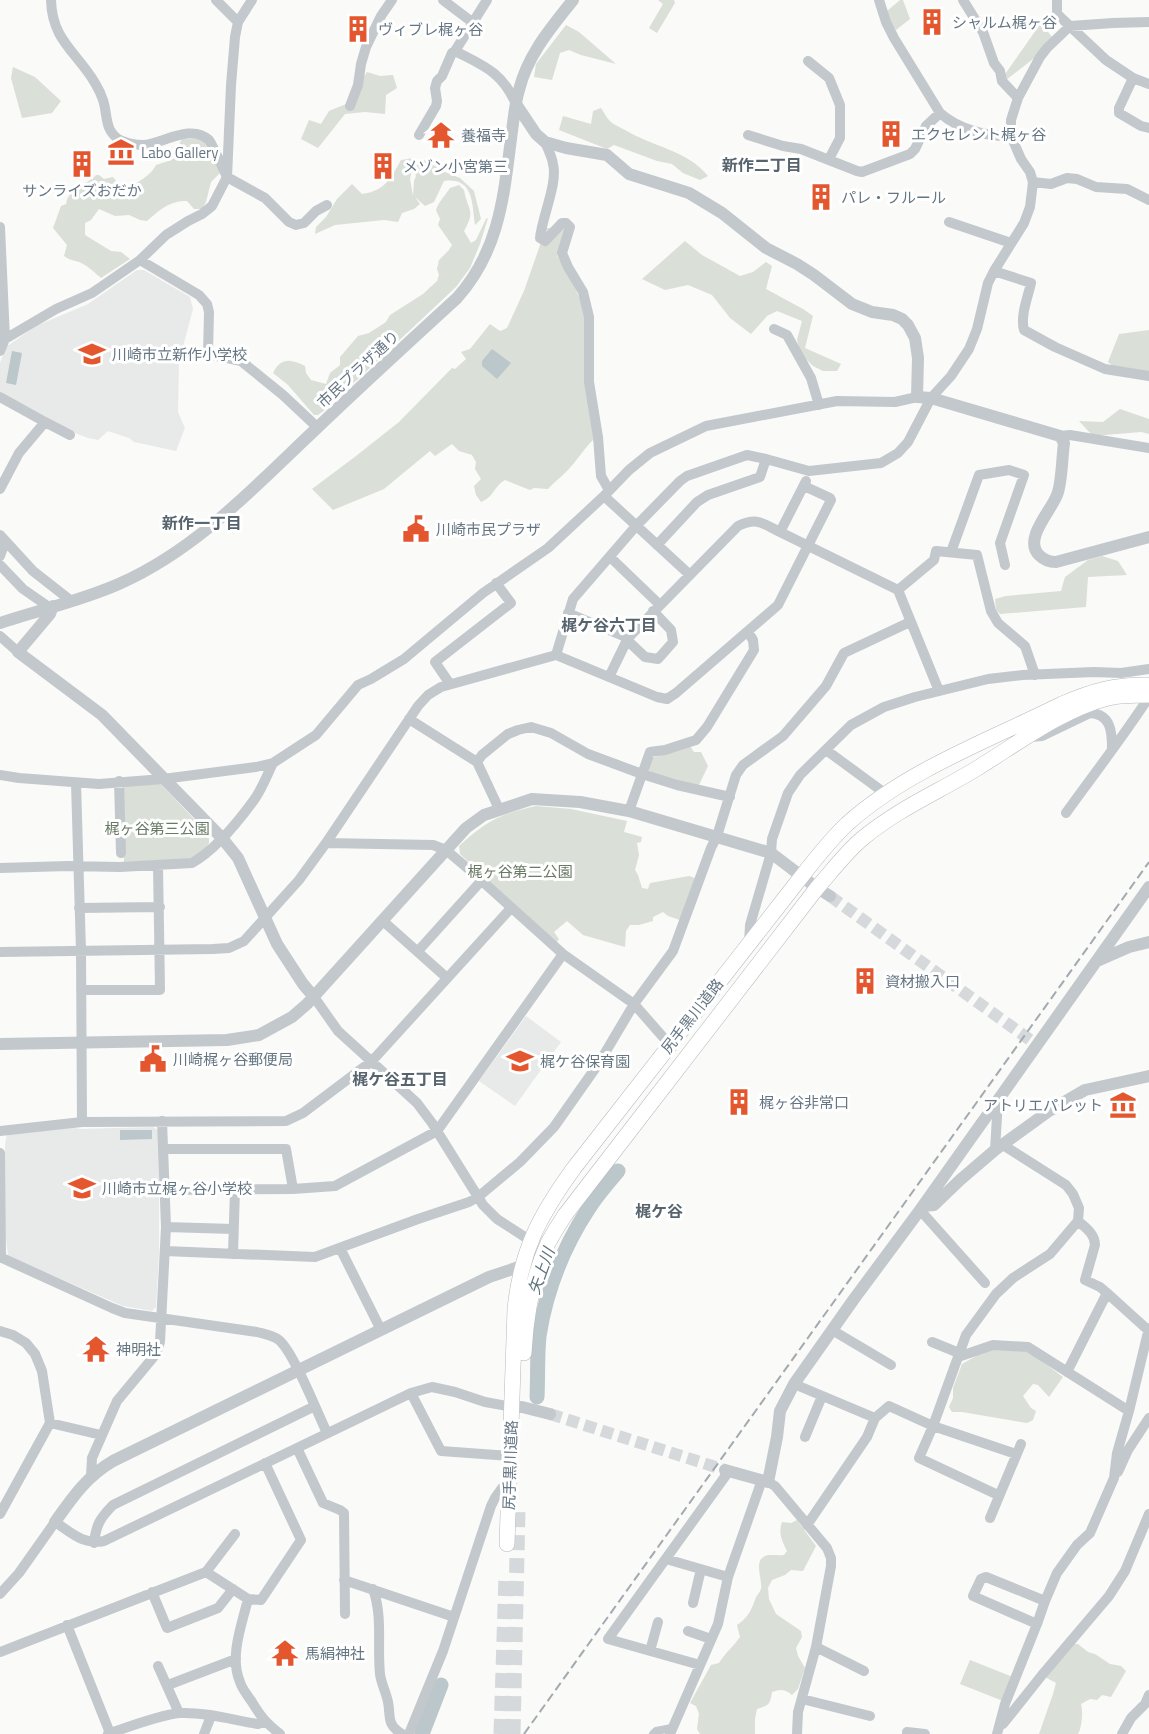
<svg xmlns="http://www.w3.org/2000/svg" width="1149" height="1734" viewBox="0 0 1149 1734" font-family="'Titillium Web','Noto Sans JP',sans-serif">
  <style>
    .built { fill: #e8e9e9 }
    .green { fill: #dadfd7 }
    .water { fill: #bbc7cb }
    .lines { fill: none; stroke-linecap: round; stroke-linejoin: round }
    .river { stroke: #bbc7cb; stroke-width: 15 }
    .tertiary-tunnel { stroke: #d5d9db; stroke-width: 12; stroke-dasharray: 12 6; stroke-linecap: butt }
    .primary-tunnel { stroke: #d5d9db; stroke-width: 15; stroke-dasharray: 15 8; stroke-linecap: butt }
    .primary-casing { stroke: #b5babe; stroke-width: 16 }
    .pedestrian { stroke: #c3c8cc; stroke-width: 8 }
    .minor { stroke: #c3c8cc; stroke-width: 10 }
    .tertiary { stroke: #c3c8cc; stroke-width: 12 }
    .primary { stroke: #fff; stroke-width: 15 }
    .rail { stroke: #a2aab0; stroke-width: 2; stroke-dasharray: 9 4.5; stroke-linecap: butt }
    .labels { text-anchor: middle; dominant-baseline: central; stroke-width: 6; stroke-linejoin: round; paint-order: stroke }
    .poi-label { font-size: 15px; fill: #657683; stroke: #fff; text-anchor: start }
    .street-label { font-size: 15px; fill: #657683; stroke: #fff }
    .park-label { font-size: 15px; fill: #687a64; stroke: #fff }
    .neighbourhood-label { font-size: 16px; font-weight: bold; fill: #57646e; stroke: #fff }
    .water-label { font-size: 16px; font-style: italic; fill: #60757c; stroke: #fff }
  </style>
  <rect width="100%" height="100%" fill="#fafaf8"/>
  <path class="built" d="M137 270H144L190 297 193 309 179 362 178 412 185 428 176 451 134 442 129 438 108 431 98 440 88 438 72 432 0 392V363L6 347 36 326 88 304Z
    M526 1016 561 1042 515 1106 479 1081Z
    M153 1127 159 1131V1254L156 1307 152 1311 123 1306 8 1256 5 1231V1144L7 1134 75 1128 81 1129Z"/>
  <path class="green" d="M658 0H674L675 3 657 33 649 28 663 4Z
    M900 0H903L910 19 896 30 890 20 887 11Z
    M1041 23 1052 37 1037 56 1006 80 1003 77Z
    M566 25 579 32 616 64 581 55 569 50 560 53 552 80 534 77 536 64Z
    M13 67 35 77 61 101 52 113 22 118 11 78Z
    M367 72 380 76 393 75 397 88 386 95 385 114 365 112 345 114 318 148 301 139 309 120 321 124 329 111 346 104Z
    M601 108C604 112 606 117 609 120 613 125 620 127 625 130 653 147 687 150 708 176L700 180 683 173 672 164 657 161 614 145 607 149 559 130 563 116 591 124 593 111Z
    M182 139H202L207 144 220 173 211 182 206 202 202 209H194L187 201C169 201 161 209 147 221L140 220 129 215 115 216 99 209 91 220 85 223V235L111 251 121 252 130 259 101 278C94 272 87 265 79 262 73 260 69 260 64 256L67 245 53 228 61 206 66 204C69 187 86 186 96 175H99L104 179 113 177 120 186 128 189C138 181 151 176 156 165 161 163 167 162 171 160 179 157 177 146 182 139Z
    M414 158 410 179 413 196 414 181 416 176 414 171 417 164 425 160 445 172 460 178 474 191 481 219 475 225C472 204 474 177 444 181L434 202 425 206 415 197 420 204 414 209 402 213 398 222 384 220 335 225 315 234 316 227 326 217 337 199 352 184 362 194C385 191 391 178 401 160Z
    M459 185 464 190C468 212 476 209 464 231L471 243 476 240 486 219 488 218 480 244 470 268 456 287 325 410 318 415H314L288 385 273 373C281 357 291 359 305 366L306 373 311 380 326 384 330 373 340 365V357L358 336 369 333 386 322 390 315 423 294 437 281 439 275 437 269 439 260 449 250 452 245 438 225 440 219 436 210C439 201 445 196 450 188Z
    M546 228H567L557 256 566 268 588 317 595 438C584 448 577 461 566 472 560 478 554 482 548 489L534 488 530 490 505 480C494 486 494 497 481 502L476 495 474 486 481 479 475 469 476 462 472 455 459 451 452 444 435 456 430 451 384 489 333 510 312 489 356 456 399 422 452 368 455 369 466 359 461 352 470 349 490 324 500 331 507 328 524 291Z
    M685 241 702 255 740 276 753 272 766 262 772 266 766 289 803 309 813 316 805 348 841 364 837 371H823L813 366 801 354 797 340 802 321 777 311 767 316 751 334 730 318 712 295 688 285 665 290 642 279Z
    M1149 330V373L1114 367 1108 362 1119 334Z
    M1120 409 1149 419V434L1141 432 1093 436 1079 421 1103 422Z
    M1102 556 1118 561 1127 575 1088 577 1086 607 1000 614 996 610 995 599 1006 596 1061 591 1065 577 1088 560Z
    M690 746 694 752H701L708 766 698 787 651 773 648 769 652 758Z
    M159 782 209 835V843L206 848 191 859 124 862 122 784Z
    M536 806 571 809 627 821 624 832 642 837 641 842 637 843 639 855 635 870 638 875 642 888 648 889 650 883 689 876 695 878 680 920 668 916 663 912 653 917V921L639 925H630L626 931 625 947 583 935 567 921 554 932 559 939 556 943 460 854 459 846C486 821 500 814 536 806Z
    M996 1349 1025 1351 1039 1359 1063 1377 1049 1397 1038 1385 1033 1384 1023 1396 1031 1408 1036 1411 1033 1420 1027 1423 962 1412H952L949 1407 953 1398V1388L962 1364 978 1355Z
    M797 1520 816 1546 803 1571 791 1570 785 1575 772 1580 768 1588 769 1599 776 1614 801 1631 802 1637 796 1648 798 1656 805 1668 798 1689 792 1695C785 1689 780 1689 772 1692 770 1704 770 1705 757 1709L755 1719V1734H700L697 1729 699 1714 696 1706 690 1703 711 1665 719 1663C725 1653 733 1647 740 1637L737 1625C748 1618 752 1609 756 1597 758 1594 760 1592 761 1589 763 1580 753 1562 765 1556 769 1554 778 1556 784 1555L787 1551C782 1541 778 1533 782 1522L791 1523Z
    M1074 1644H1078L1088 1652 1095 1654 1110 1664 1121 1666 1126 1671 1111 1697 1102 1695 1097 1700 1090 1699 1081 1704C1083 1711 1082 1728 1078 1734H1039L1053 1694 1056 1683 1045 1677Z
    M970 1660 1013 1677 1003 1701 960 1684Z"/>
  <path class="water" d="M492 349 511 363 497 379 482 366V361Z
    M12 351 22 353 16 385 6 383Z
    M120 1130H152V1139L120 1140Z"/>
  <g class="lines">
    <path class="river" d="M537 1397C538 1377 537 1356 539 1336 546 1291 564 1246 589 1208 597 1195 608 1183 618 1171
      M422 1734 441 1685"/>
    <path class="tertiary-tunnel" d="M830 896 1033 1042
      M550 1414 725 1470"/>
    <path class="primary-tunnel" d="M501 1734 506 1575
      M513 1734 518 1510"/>
    <defs>
      <path id="primary" d="M524 1353C526 1315 532 1278 548 1243 553 1234 559 1224 565 1215L817 888C832 871 846 852 863 838 898 809 938 792 976 769 1017 744 1061 710 1108 698 1121 695 1136 695 1149 695
        M507 1544 515 1309C521 1250 540 1215 574 1168L802 876C816 858 830 840 847 824 907 770 990 740 1062 704 1092 691 1116 684 1149 685"/>
    </defs>
    <use href="#primary" class="primary-casing"/>
    <path class="pedestrian" d="M653 1734 656 1731 672 1728"/>
    <path class="minor" d="M51 0C52 41 77 52 95 83 98 88 101 94 103 100 108 115 104 131 120 140 127 143 136 145 143 145 162 144 191 123 209 140 212 143 223 169 227 177
      M216 0 238 22
      M443 0 472 22
      M487 0 455 51C484 66 502 72 516 104
      M879 0 886 22 894 38 940 113C958 129 987 137 1011 136
      M963 0 983 32 994 63 1000 71 1002 81 1018 98
      M1057 0V14L1106 60 1133 78 1119 108V113L1141 126 1149 128
      M808 61 829 78 840 105V138L829 159
      M1133 78 1149 84
      M350 106 358 85 361 64 366 47 381 16 392 0
      M419 135 436 106 437 101 435 88 437 81 442 76 452 53 455 51
      M748 135 783 146 801 149 857 171 862 172 910 154 915 149 926 126 940 113
      M545 142C548 149 552 157 553 164 558 183 542 217 540 238L545 241 562 223H566L570 227 562 253 568 267 583 292 589 317V382L598 437 601 476 609 490
      M227 177 265 198 289 222 296 225 304 223 316 211 327 205
      M1033 182 1051 184 1067 178 1077 179 1096 187 1127 189 1149 200
      M949 222 1011 243
      M0 227 5 339 0 351
      M140 260 199 295 207 304 209 312 208 354 241 361 283 395 317 427
      M994 271 1031 283C1028 297 1020 316 1024 330L1055 347 1105 369 1149 376
      M774 329 787 335 811 378 819 405
      M5 339 56 309 92 293 140 260 166 235 188 221 202 214 212 206 227 177 231 85 235 37 238 22 252 0
      M0 397 45 422 70 435
      M1060 436 1070 435 1149 448
      M0 489 19 453 45 422
      M604 496 690 575
      M780 532 806 481
      M0 535 33 571 70 600
      M657 545 697 502 708 495 760 477 766 459
      M951 552 979 475 1009 470 1024 475 1000 543 1005 565
      M0 556 5 542
      M610 557 660 605
      M0 565 23 589 49 607
      M898 590 934 560 936 551 977 555 991 611 998 623 1025 646 1035 675
      M568 613 628 638
      M0 636 18 652
      M627 640 645 657 658 659 673 642 671 630 653 611
      M556 655 573 599 636 526 680 481 687 476 747 455 766 459 809 471 881 463 898 453 908 442 931 398 951 376 969 349 977 329 988 283 994 271 1024 223 1030 207 1033 182 1030 172 1021 159 1011 136V120L1018 98 1040 57 1047 48 1070 26 1113 23 1149 22
      M609 677 628 638 738 526C757 517 762 523 780 532L898 590 939 691
      M450 684 435 662 511 603 496 583
      M409 719 477 762 499 809
      M1030 737 1042 736 1090 713C1111 714 1112 732 1112 748
      M826 750 886 794
      M477 762 482 755 508 734 518 730 531 727 551 733 588 754 642 774 677 785 730 797
      M0 775 19 778 99 784 163 779 256 767 273 763 316 735 358 685 371 679 404 659 483 593 548 548 604 496 629 470 650 453 706 426 837 401 895 402 917 397
      M119 781 121 853
      M76 783 81 951 82 1122
      M629 811 650 752 665 750 696 740 707 727 754 650 753 640 748 632
      M1066 813C1094 774 1123 737 1149 697
      M326 843 433 845 446 850 472 872 563 954 634 1004 670 1045
      M0 868 68 866 120 867 192 863C215 850 238 822 254 800 262 789 267 775 273 763
      M79 908 160 907
      M383 921 447 978
      M749 943 750 925 771 853 772 839 788 793 800 775 851 725 884 707 915 697 988 679 1023 675 1094 672 1121 673 1149 669
      M418 951 482 880
      M0 952 213 949 229 948 244 941 299 880 326 843 418 706 428 695 441 687 556 655 657 697 667 699 676 693 778 605 831 500 830 498 804 486
      M81 990H160L158 865
      M314 997 338 1031 417 1103 432 1123 483 1205 497 1219 531 1241
      M0 1131 82 1122 286 1121 303 1113 372 1061 511 908
      M163 1149H286L293 1189
      M995 1150 998 1100
      M0 1153 1 1258
      M164 1190 293 1189 335 1186 437 1131 563 954
      M920 1210 985 1283
      M1078 1221C1086 1228 1095 1234 1095 1245L1085 1280 1100 1287 1107 1293
      M166 1227 233 1229
      M340 1248 381 1330
      M165 1251 315 1257 418 1219 469 1202 478 1197 520 1162 554 1127 599 1063 634 1004 673 951 711 848 717 836 736 775 743 765 783 736 826 686 844 653 910 622
      M233 1254 235 1189
      M0 1257 112 1308 125 1313 257 1332C265 1334 272 1335 279 1340 294 1353 317 1412 327 1433
      M832 1330 891 1365
      M0 1331 13 1335 26 1343 35 1354 42 1371 50 1423 0 1514
      M932 1342 959 1353
      M958 1357 993 1345 1028 1347 1129 1411
      M1067 1372 1107 1293 1148 1330
      M794 1384 875 1418
      M411 1393 441 1451 511 1456
      M50 1423 101 1435
      M805 1437 822 1396
      M297 1448 323 1503 340 1510 344 1513 345 1614
      M1118 1472 1128 1450 1149 1418
      M91 1476 92 1458 117 1401 156 1354 160 1342 166 1227 162 1121
      M768 1482 775 1486 827 1548 831 1558V1566L816 1647 798 1712 797 1734
      M998 1495 919 1458 933 1426 1016 1454
      M990 1518 1021 1444
      M807 1525 867 1437 875 1418 889 1406 933 1426 966 1335 996 1294 1013 1278 1050 1254 1078 1221 1079 1208 1073 1194 1066 1185 1003 1145
      M94 1543C96 1525 100 1518 113 1505L315 1406
      M666 1559 728 1577
      M206 1572 248 1599 261 1600 301 1540 265 1463
      M344 1580 454 1617
      M373 1589C383 1617 377 1645 380 1674 381 1683 386 1692 388 1702 391 1717 386 1724 402 1734
      M152 1592 167 1628 218 1608 233 1589
      M0 1594 19 1573 55 1522C72 1533 83 1545 104 1541L411 1393 432 1387 455 1392 485 1402 513 1407
      M248 1599C242 1624 229 1657 240 1682 242 1689 248 1696 252 1702 261 1717 266 1723 280 1734
      M693 1603 701 1569
      M1037 1624 973 1596 981 1579 986 1577 1045 1601
      M67 1625 110 1733
      M688 1631 711 1639
      M816 1647 864 1671
      M650 1651 658 1622
      M0 1652 206 1572 235 1534
      M700 1665 608 1639 729 1471
      M158 1666 179 1713
      M168 1685 236 1659
      M802 1699 870 1716
      M1003 1724 1042 1675 1109 1596 1125 1571 1149 1514
      M108 1734C128 1727 159 1715 180 1713 206 1712 233 1720 258 1724L265 1722
      M204 1734 211 1716
      M409 1734 443 1651 491 1506 495 1498 510 1477
      M670 1734 718 1624 728 1577 762 1480
      M907 1734V1732L925 1734
      M997 1734 1005 1704 1037 1624 1045 1601 1057 1573 1077 1545 1090 1533 1114 1478 1117 1453 1129 1411 1149 1328
      M1122 1734 1131 1718 1145 1704 1149 1695"/>
    <path class="tertiary" d="M516 104 536 134 545 142 566 148 607 155 629 174 689 193 722 213 766 248 797 264 814 275 852 304 872 312 893 315 902 319 908 325 915 338 918 358 917 397 931 398 1060 436 1064 443C1062 457 1062 483 1057 495 1051 511 1023 539 1039 555 1044 560 1049 562 1056 562L1149 537
      M53 606 50 614 18 652 102 715 222 838 238 858 277 944 303 984 314 997
      M0 623C39 610 84 600 121 583 199 548 256 485 317 428 363 384 410 341 457 298 501 249 504 192 512 131 514 117 515 103 519 90 528 54 551 28 573 0
      M1097 961 1129 947 1149 942
      M0 1044 227 1040 259 1035 292 1017 307 1004 466 828 484 815 532 799 580 802 629 811 771 853 817 888 830 896
      M923 1206 934 1205 960 1180 995 1150 1049 1111 1085 1090 1149 1076
      M513 1407H522L550 1414
      M725 1470 768 1482 777 1437 780 1411 794 1384 854 1299 920 1210 1149 887
      M55 1522C72 1498 87 1476 113 1461L489 1277 522 1266 528 1267"/>
    <use href="#primary" class="primary"/>
    <path class="rail" d="M524 1734 1149 862"/>
  </g>
  <defs>
    <symbol id="building-bare" viewBox="-9 -9 18 18"><path d="M-4-6H4V6H1V3H-1V6H-4ZM-2.5-4.3h1.7v1.8h-1.7ZM.8-4.3h1.7v1.8H.8ZM-2.5-1h1.7V.8h-1.7ZM.8-1h1.7V.8H.8Z" fill="#e4572e" stroke="#fff" stroke-width="2.5" paint-order="stroke"/></symbol>
    <symbol id="temple-bare" viewBox="-9 -9 18 18"><path d="M0-6L5-2H3V0L6.5 2.5H4V6H1.5V3h-3V6H-4V2.5H-6.5L-3 0V-2H-5Z" fill="#e4572e" stroke="#fff" stroke-width="2.5" paint-order="stroke"/></symbol>
    <symbol id="museum-bare" viewBox="-9 -9 18 18"><path d="M0-6L6-3V-2H-6V-3ZM-5-1h2V3h-2ZM-1-1h2V3h-2ZM3-1h2V3H3ZM-6 4H6V6H-6Z" fill="#e4572e" stroke="#fff" stroke-width="2.5" paint-order="stroke"/></symbol>
    <symbol id="school-bare" viewBox="-9 -9 18 18"><path d="M0-5L7-2L0 1L-7-2ZM-4 1L0 2.5L4 1V4Q0 6-4 4Z" fill="#e4572e" stroke="#fff" stroke-width="2.5" paint-order="stroke"/></symbol>
    <symbol id="civic-bare" viewBox="-9 -9 18 18"><path d="M-.6-6.5H3V-4.5H.6V-3L4-1V1h2V6H-6V1h2V-1L-.6-3ZM-1.2 2.5V6h2.4V2.5Z" fill="#e4572e" stroke="#fff" stroke-width="2.5" paint-order="stroke"/></symbol>
  </defs>
  <g fill-rule="evenodd">
    <use href="#building-bare" x="913" y="3" width="38" height="38"/>
    <use href="#building-bare" x="339" y="10" width="38" height="38"/>
    <use href="#building-bare" x="872" y="115" width="38" height="38"/>
    <use href="#temple-bare" x="422" y="116" width="38" height="38"/>
    <use href="#museum-bare" x="102" y="133" width="38" height="38"/>
    <use href="#building-bare" x="63" y="145" width="38" height="38"/>
    <use href="#building-bare" x="364" y="147" width="38" height="38"/>
    <use href="#building-bare" x="802" y="178" width="38" height="38"/>
    <use href="#school-bare" x="73" y="335" width="38" height="38"/>
    <use href="#civic-bare" x="397" y="510" width="38" height="38"/>
    <use href="#building-bare" x="846" y="962" width="38" height="38"/>
    <use href="#civic-bare" x="134" y="1040" width="38" height="38"/>
    <use href="#school-bare" x="501" y="1042" width="38" height="38"/>
    <use href="#building-bare" x="720" y="1083" width="38" height="38"/>
    <use href="#museum-bare" x="1104" y="1086" width="38" height="38"/>
    <use href="#school-bare" x="63" y="1169" width="38" height="38"/>
    <use href="#temple-bare" x="77" y="1330" width="38" height="38"/>
    <use href="#temple-bare" x="266" y="1634" width="38" height="38"/>
  </g>
  <g class="labels">
    <g class="poi-label">
      <text x="952" y="22">シャルム梶ヶ谷</text>
      <text x="378" y="29">ヴィブレ梶ヶ谷</text>
      <text x="911" y="134">エクセレント梶ヶ谷</text>
      <text x="461" y="135">養福寺</text>
      <text x="141" y="152">Labo Gallery</text>
      <text x="403" y="166">メゾン小宮第三</text>
      <text x="82" y="190" text-anchor="middle">サンライズおだか</text>
      <text x="841" y="197">パレ・フルール</text>
      <text x="112" y="354">川崎市立新作小学校</text>
      <text x="436" y="529">川崎市民プラザ</text>
      <text x="885" y="981">資材搬入口</text>
      <text x="173" y="1059">川崎梶ヶ谷郵便局</text>
      <text x="540" y="1061">梶ケ谷保育園</text>
      <text x="759" y="1102">梶ヶ谷非常口</text>
      <text x="1103" y="1105" text-anchor="end">アトリエパレット</text>
      <text x="102" y="1188">川崎市立梶ヶ谷小学校</text>
      <text x="116" y="1349">神明社</text>
      <text x="305" y="1653">馬絹神社</text>
    </g>
    <g class="street-label">
      <text transform="translate(358 369) rotate(-43)">市民プラザ通り</text>
      <text transform="translate(692 1016) rotate(-52)">尻手黒川道路</text>
      <text transform="translate(510 1465) rotate(-88)">尻手黒川道路</text>
    </g>
    <g class="park-label">
      <text x="157" y="828">梶ヶ谷第三公園</text>
      <text x="520" y="871">梶ヶ谷第二公園</text>
    </g>
    <g class="neighbourhood-label">
      <text x="762" y="165">新作二丁目</text>
      <text x="202" y="523">新作一丁目</text>
      <text x="609" y="625">梶ケ谷六丁目</text>
      <text x="400" y="1079">梶ケ谷五丁目</text>
      <text x="659" y="1211">梶ケ谷</text>
    </g>
    <g class="water-label">
      <text transform="translate(541 1271) rotate(-70)">矢上川</text>
    </g>
  </g>
</svg>
